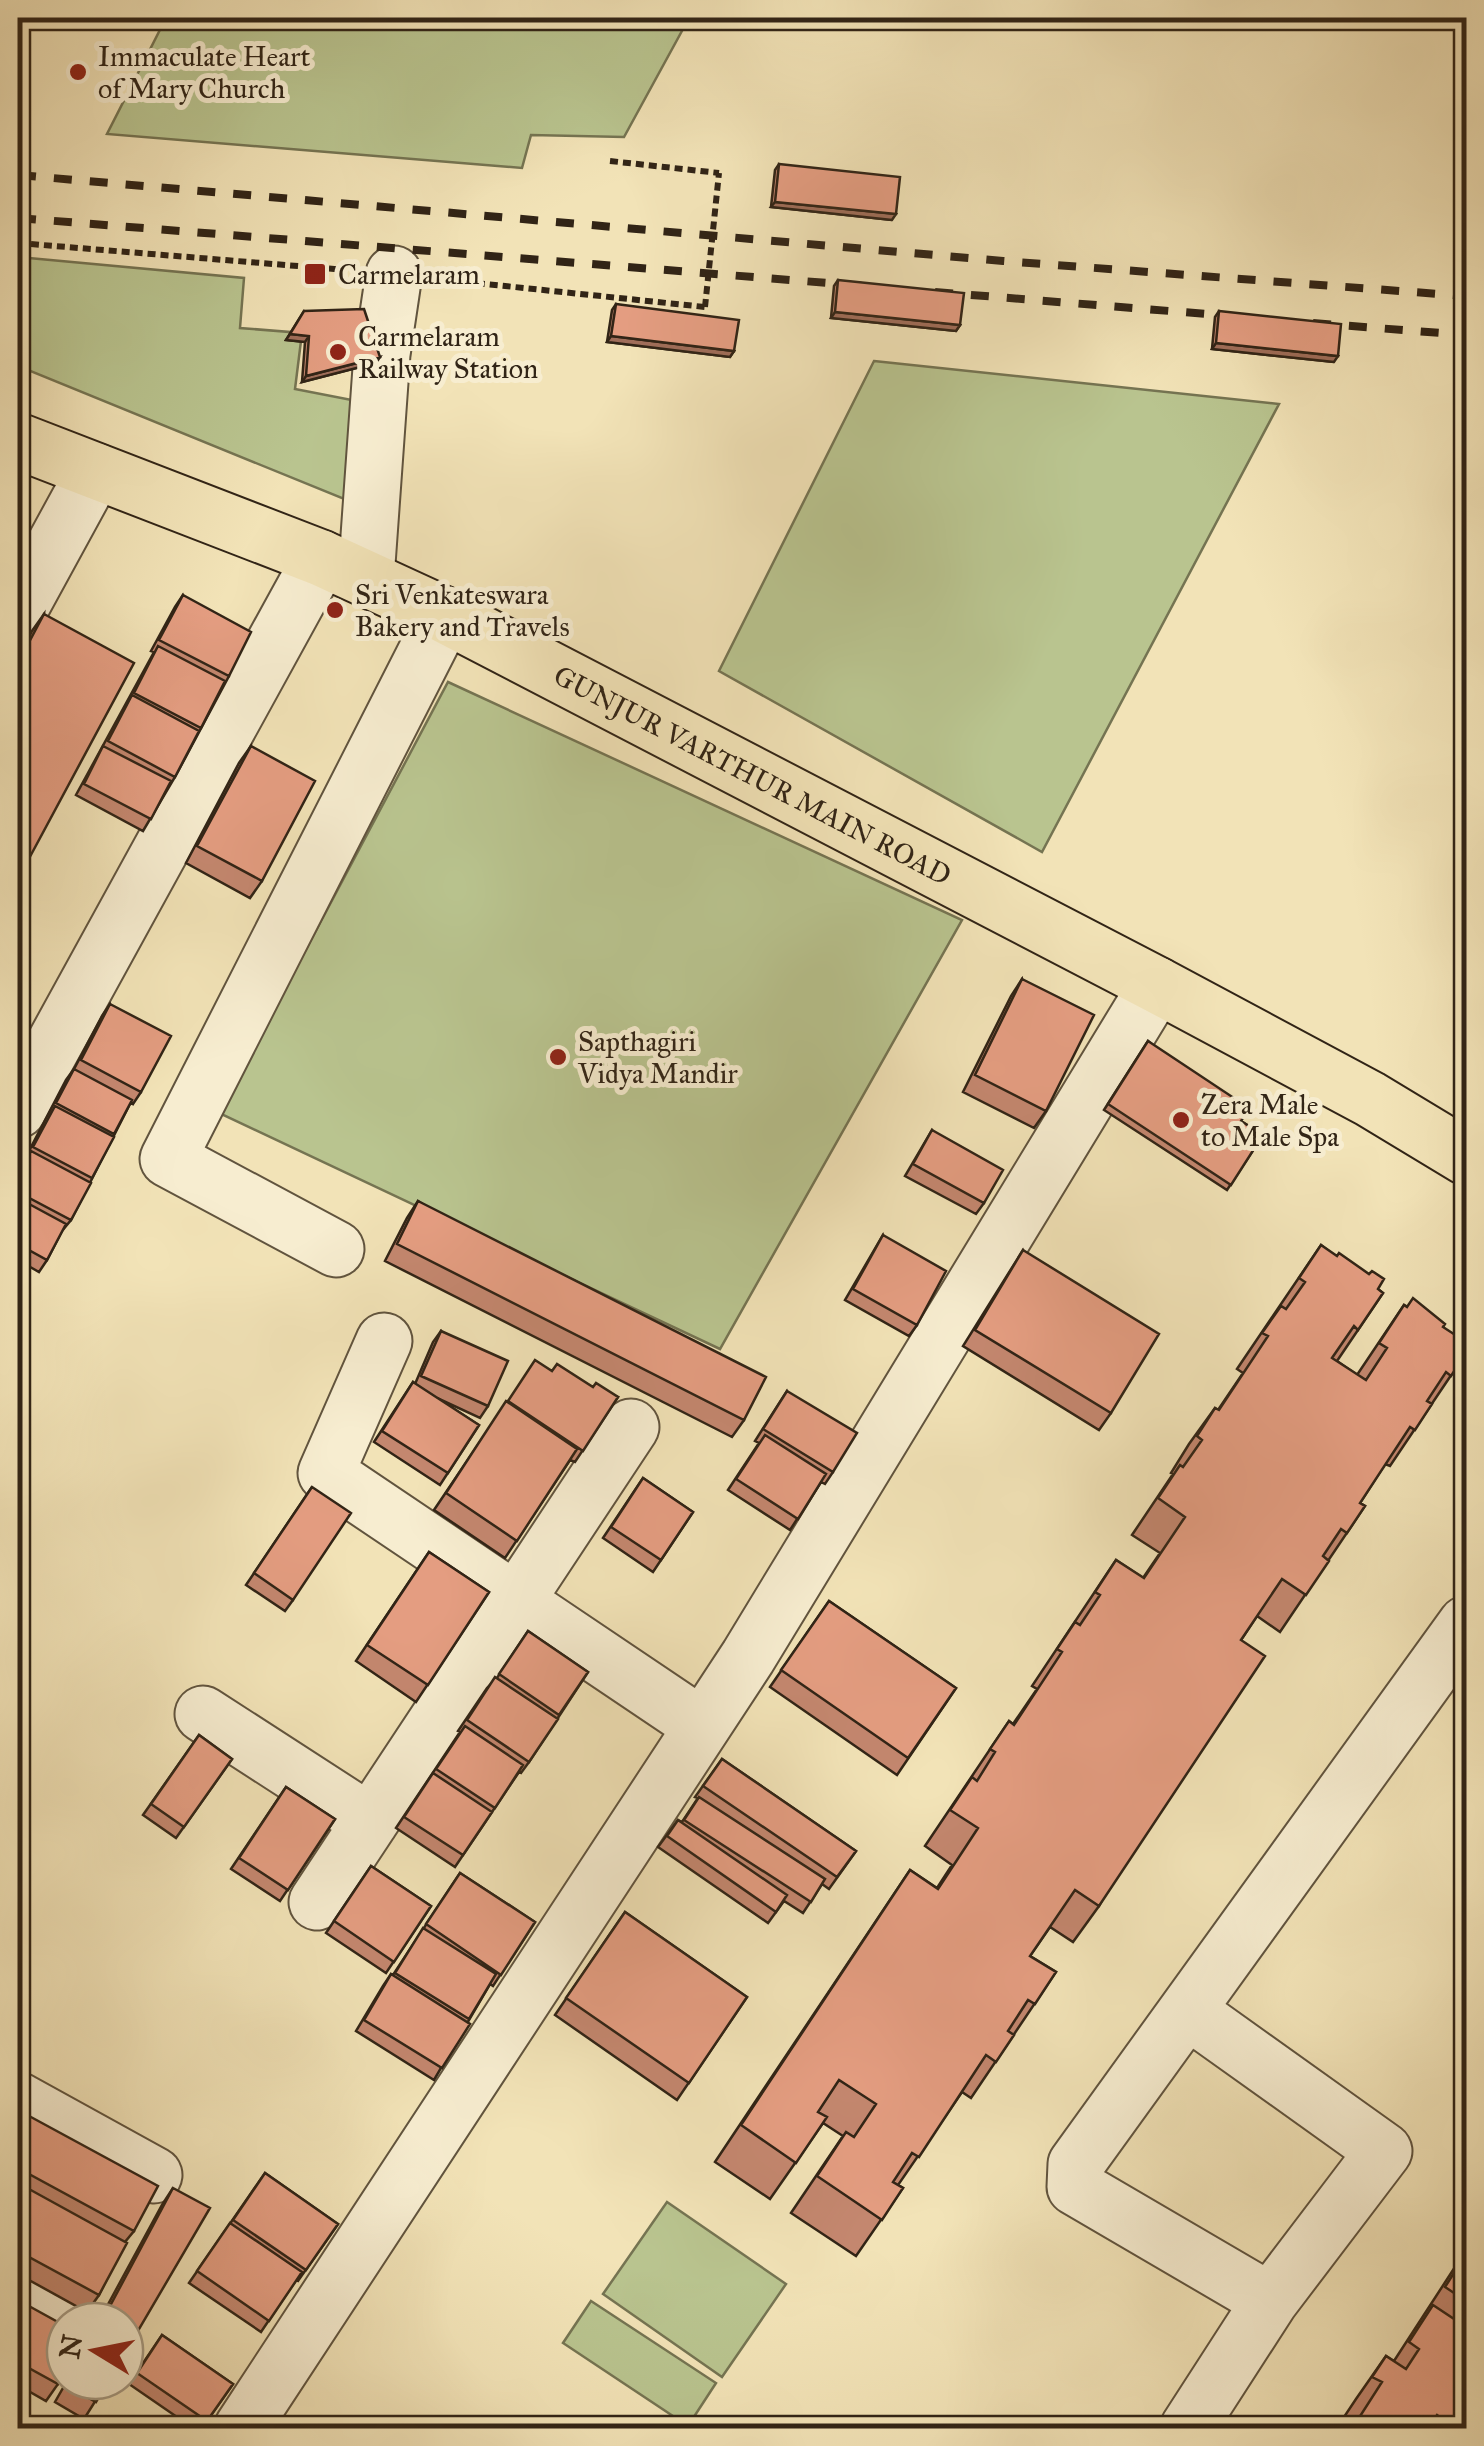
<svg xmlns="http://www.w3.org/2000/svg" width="1484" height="2446" viewBox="0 0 1484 2446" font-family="'IM FELL Great Primer',serif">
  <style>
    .green { fill: #b9c48f; stroke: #757452; stroke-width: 2.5 }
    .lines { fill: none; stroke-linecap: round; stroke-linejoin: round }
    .minor-casing { stroke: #61543e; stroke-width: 59 }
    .major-casing { stroke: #312416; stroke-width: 59 }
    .path { stroke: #312416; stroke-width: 6; stroke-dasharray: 8 5; stroke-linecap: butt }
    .minor { stroke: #f7edd0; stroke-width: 55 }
    .major { stroke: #f2e3b7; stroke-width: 55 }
    .rail { stroke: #312416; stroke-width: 8; stroke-dasharray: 18 18; stroke-linecap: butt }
    .path-bridge { stroke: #312416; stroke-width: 6; stroke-dasharray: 8 5; stroke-linecap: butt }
    .wall { fill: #c4876f; stroke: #312416; stroke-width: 2.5 }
    .shaded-wall { fill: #a06e5a; stroke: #312416; stroke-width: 2.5 }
    .building { fill: #e49d81; stroke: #312416; stroke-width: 2.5 }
    .poi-dot { fill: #8f2418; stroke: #f7edd0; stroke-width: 4 }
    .labels { text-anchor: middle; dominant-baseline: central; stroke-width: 10; stroke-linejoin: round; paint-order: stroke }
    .poi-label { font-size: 28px; fill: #312416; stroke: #f7edd0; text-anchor: start }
    .street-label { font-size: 28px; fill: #312416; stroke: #f7edd0 }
  </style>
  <rect width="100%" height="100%" fill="#f2e3b7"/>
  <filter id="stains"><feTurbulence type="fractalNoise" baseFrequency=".002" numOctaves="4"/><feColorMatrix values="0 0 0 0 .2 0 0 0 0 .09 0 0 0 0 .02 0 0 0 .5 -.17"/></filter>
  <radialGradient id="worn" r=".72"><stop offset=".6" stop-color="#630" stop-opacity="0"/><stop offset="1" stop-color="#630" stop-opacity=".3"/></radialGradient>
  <path class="green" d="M166 18H689L624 137 531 135 522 168 107 134Z
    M18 257 244 278 240 328 302 333 295 389 362 402 354 503 18 366Z
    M874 361 1279 404 1042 852 719 671Z
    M448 682 962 920 720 1349 219 1113Z
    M667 2202 786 2284 722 2377 603 2294Z
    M591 2301 716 2383 688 2426 563 2343Z"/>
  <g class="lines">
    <defs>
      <path id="minor" d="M366 578 382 354 394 274
        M18 612 95 471
        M18 1110 321 558
        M336 1249 168 1159 445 615
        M384 1341 326 1473 702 1726
        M203 1714 370 1822
        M317 1902 631 1427
        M18 2100 154 2175
        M18 2298 65 2324
        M1270 2301 1075 2187 1076 2164 1466 1624
        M242 2428 748 1657 1157 985
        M1188 2428 1270 2301 1384 2151 1188 2011"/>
      <g id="major">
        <path id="s1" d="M18 441 321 558 445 615 1157 985 1370 1099 1466 1157"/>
      </g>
    </defs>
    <use href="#minor" class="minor-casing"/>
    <use href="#major" class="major-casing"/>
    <path class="path" d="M610 161 719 173
      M18 243 346 270
      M438 279 705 307"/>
    <use href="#minor" class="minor"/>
    <use href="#major" class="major"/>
    <path class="rail" d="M18 175 1003 261 1466 296
      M18 218 865 286
      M935 292 1244 317
      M1313 323 1466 335"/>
    <path class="path-bridge" d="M705 307 719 173"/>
  </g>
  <path class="wall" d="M779 164 892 220 771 207 775 170Z
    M838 280 960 325 956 331 831 318 834 286Z
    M616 304 734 351 730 357 607 342 612 310Z
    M304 311 376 363 302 382 305 342 286 340Z
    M1219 311 1334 362 1212 349 1215 317Z
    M183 595 229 676 175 777 143 831 76 795 154 652 151 651 175 607Z
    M44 614 18 879V658L32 631Z
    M251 746 262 881 250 898 186 863 239 763Z
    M1022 979 1046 1111 1034 1128 963 1092 1011 996Z
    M110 1004 141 1092 133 1104 131 1102 71 1220 62 1231 47 1260 39 1272 18 1260V1172L66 1080 74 1069 102 1016Z
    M1148 1041 1241 1121 1263 1135 1227 1190 1104 1110Z
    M932 1130 984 1203 976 1214 905 1176Z
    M418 1201 744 1420 732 1437 385 1261 407 1218Z
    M883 1235 917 1325 909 1336 845 1300Z
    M1321 1245 1383 1293 1337 1361 1357 1375 1404 1305 1443 1327 1466 1353 1390 1466 1385 1464 1360 1503 1365 1506 1280 1632 1257 1616 1241 1640 1099 1906 1073 1942 1050 1927 1030 1956 1056 1972 971 2098 962 2092 898 2185 903 2188 856 2256 791 2213 843 2136 823 2123 770 2199 715 2162 910 1870 937 1888 952 1865 925 1846 1009 1721 1013 1724 1037 1689 1032 1686 1116 1560 1143 1578 1160 1553 1132 1535 1173 1474 1171 1473 1189 1444 1215 1408 1218 1410 1243 1373 1237 1369Z
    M1023 1250 1111 1413 1099 1430 963 1346Z
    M441 1331 488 1406 480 1418 437 1398 479 1425 440 1485 374 1442 413 1382 415 1384 433 1342Z
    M552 1371 618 1397 575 1462 570 1460 505 1558 434 1510 507 1402Z
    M787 1391 833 1472 825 1484 821 1482 790 1530 728 1490 759 1443 755 1441Z
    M643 1478 693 1512 653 1572 603 1538Z
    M312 1487 293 1600 285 1611 246 1585Z
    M429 1552 489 1592 416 1702 356 1661Z
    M829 1601 956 1688 897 1775 770 1687Z
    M528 1631 588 1672 529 1762 521 1773 519 1772 455 1867 396 1828 460 1732 458 1731 487 1688 497 1678Z
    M199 1735 232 1759 176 1838 143 1815Z
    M722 1759 856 1851 829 1889 822 1884 803 1913 784 1901 768 1923 658 1847 678 1820 682 1822 698 1798 695 1797Z
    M286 1787 335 1819 280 1901 231 1869Z
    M371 1866 431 1906 386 1973 326 1933Z
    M460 1873 535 1922 493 1986 490 1984 434 2080 356 2031 383 1986 391 1974 393 1975Z
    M625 1912 747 1997 677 2100 555 2015Z
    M18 2110 134 2231 125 2242 99 2295 87 2312 18 2274Z
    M265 2173 338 2224 298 2281 296 2280 261 2332 189 2283Z
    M173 2188 125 2321H99L162 2205Z
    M1466 2250V2428H1350L1352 2426 1342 2420 1356 2399 1386 2356 1394 2361Z
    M18 2300 58 2384 46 2401 18 2385Z
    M162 2335 233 2384 202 2428H193L129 2384Z
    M67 2381H108L84 2419 55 2402Z"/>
  <path class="shaded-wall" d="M775 202 896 214 892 220 771 207Z
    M835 312 960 325 956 331 831 318Z
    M290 334 309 336 305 342 286 340Z
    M611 336 734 351 730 357 607 342Z
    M1216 343 1338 356 1334 362 1212 349Z
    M380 357 376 363 302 382 306 376Z"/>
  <path class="building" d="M779 164 900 177 896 214 775 202Z
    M838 280 964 293 960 325 835 312Z
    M616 304 739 320 734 351 611 336Z
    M364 309 380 357 306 376 309 336 290 334 304 311Z
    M1219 311 1341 324 1338 356 1216 343Z
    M183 595 251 632 229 676 159 640Z
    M44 614 134 663 18 879V663Z
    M158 646 225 681 201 728 134 693Z
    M132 695 199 731 175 777 108 741Z
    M103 746 171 781 151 819 84 784Z
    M251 746 315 781 262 881 197 846Z
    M1022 979 1094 1015 1046 1111 975 1075Z
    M110 1004 171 1036 141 1092 81 1060Z
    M1148 1041 1249 1108 1241 1121 1263 1135 1231 1185 1108 1104Z
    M74 1069 132 1100 114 1134 56 1103Z
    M55 1106 114 1137 92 1178 33 1147Z
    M932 1130 1003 1170 984 1203 913 1164Z
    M31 1151 91 1183 71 1220 18 1192V1176Z
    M18 1198 66 1224 47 1260 18 1244Z
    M418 1201 766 1377 744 1420 397 1244Z
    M883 1235 946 1271 917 1325 853 1289Z
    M1321 1245 1337 1256 1339 1253 1369 1274 1372 1271 1384 1279 1378 1289 1383 1293 1358 1330 1354 1326 1332 1358 1366 1380 1387 1348 1379 1343 1404 1305 1407 1307 1413 1298 1445 1324 1443 1327 1466 1342V1353L1451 1376 1446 1372 1427 1401 1432 1404 1415 1430 1410 1427 1360 1503 1365 1506 1347 1533 1341 1529 1323 1556 1329 1561 1306 1595 1282 1579 1241 1640 1265 1656 1099 1906 1075 1890 1030 1956 1056 1972 1035 2004 1028 2000 1008 2031 1014 2035 996 2062 986 2055 919 2157 912 2153 893 2182 903 2188 882 2220 817 2176 846 2132 854 2137 876 2104 839 2080 818 2112 827 2117 796 2163 741 2125 910 1870 938 1889 978 1828 950 1810 972 1777 977 1781 995 1752 990 1749 1009 1721 1014 1725 1062 1652 1057 1649 1075 1622 1080 1625 1100 1595 1095 1592 1116 1560 1144 1578 1185 1517 1158 1498 1180 1465 1183 1467 1202 1440 1197 1436 1215 1408 1219 1410 1268 1336 1262 1333 1281 1306 1286 1309 1305 1282 1299 1278Z
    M1023 1250 1159 1334 1111 1413 975 1330Z
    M441 1331 508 1361 488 1406 421 1376Z
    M535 1360 552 1371 557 1364 593 1387 596 1383 618 1397 583 1451 508 1401Z
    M413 1382 479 1425 448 1473 382 1431Z
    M787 1391 857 1433 833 1472 763 1429Z
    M506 1401 577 1449 517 1541 446 1493Z
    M765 1435 826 1474 798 1519 736 1479Z
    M643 1478 693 1512 661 1560 611 1527Z
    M312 1487 351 1513 293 1600 254 1573Z
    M429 1552 489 1592 428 1685 367 1645Z
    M829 1601 956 1688 908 1758 781 1670Z
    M528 1631 588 1672 559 1715 499 1674Z
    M495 1677 558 1719 529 1762 467 1720Z
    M465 1726 523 1765 495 1808 436 1769Z
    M199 1735 232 1759 184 1827 151 1804Z
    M722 1759 856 1851 837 1877 703 1786Z
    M433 1773 492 1812 463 1855 404 1817Z
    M286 1787 335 1819 288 1890 239 1858Z
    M699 1797 825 1879 811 1902 684 1820Z
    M678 1820 787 1895 776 1912 667 1836Z
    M371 1866 431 1906 394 1962 334 1921Z
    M460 1873 535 1922 501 1975 426 1924Z
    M625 1912 747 1997 689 2083 566 1998Z
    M423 1928 496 1974 469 2019 395 1973Z
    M391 1974 470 2024 442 2068 364 2020Z
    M18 2110 158 2186 134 2231 18 2168Z
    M265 2173 338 2224 306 2270 233 2220Z
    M18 2183 127 2243 99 2295 18 2251Z
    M173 2188 210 2208 125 2353V2321H102Z
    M230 2223 302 2272 269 2321 197 2271Z
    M1466 2254V2301L1445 2287Z
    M18 2300 65 2326V2371L58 2384 18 2362Z
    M1433 2305 1466 2327V2428H1450L1452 2426 1437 2415 1428 2428H1362L1355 2424 1382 2382 1372 2377 1386 2356 1406 2369 1419 2349 1409 2342Z
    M162 2335 233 2384 207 2421 137 2373Z
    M69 2381H108L96 2402 67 2386Z"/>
  <g class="poi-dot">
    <circle cx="78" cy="72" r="10"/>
    <rect x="303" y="262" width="24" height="24" rx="5"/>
    <circle cx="338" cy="352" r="10"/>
    <circle cx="335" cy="610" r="10"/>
    <circle cx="558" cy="1057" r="10"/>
    <circle cx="1181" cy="1120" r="10"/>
  </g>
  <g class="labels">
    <g class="poi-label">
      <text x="98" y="56">Immaculate Heart<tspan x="98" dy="32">of Mary Church</tspan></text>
      <text x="338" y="274">Carmelaram</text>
      <text x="358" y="336">Carmelaram<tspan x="358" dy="32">Railway Station</tspan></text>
      <text x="355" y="594">Sri Venkateswara<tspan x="355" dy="32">Bakery and Travels</tspan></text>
      <text x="578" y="1041">Sapthagiri<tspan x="578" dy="32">Vidya Mandir</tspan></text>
      <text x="1201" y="1104">Zera Male<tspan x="1201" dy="32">to Male Spa</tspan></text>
    </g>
    <g class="street-label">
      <text stroke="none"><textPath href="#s1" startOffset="808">GUNJUR VARTHUR MAIN ROAD</textPath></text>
    </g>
  </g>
  <rect width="1484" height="2446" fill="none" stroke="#f2e3b7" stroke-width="60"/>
  <rect x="20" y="20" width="1444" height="2406" fill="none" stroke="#312416" stroke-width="5"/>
  <rect x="30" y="30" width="1424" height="2386" fill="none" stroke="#312416" stroke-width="2.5"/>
  <g transform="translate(95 2351) rotate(280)"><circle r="48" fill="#f7edd0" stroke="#a89d86" stroke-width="2.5"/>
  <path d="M0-8L18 38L0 25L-18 38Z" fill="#8f2418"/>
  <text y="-15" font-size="28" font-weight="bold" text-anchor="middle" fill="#312416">N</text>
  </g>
  <rect width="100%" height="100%" filter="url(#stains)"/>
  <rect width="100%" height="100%" fill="url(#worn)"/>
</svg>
